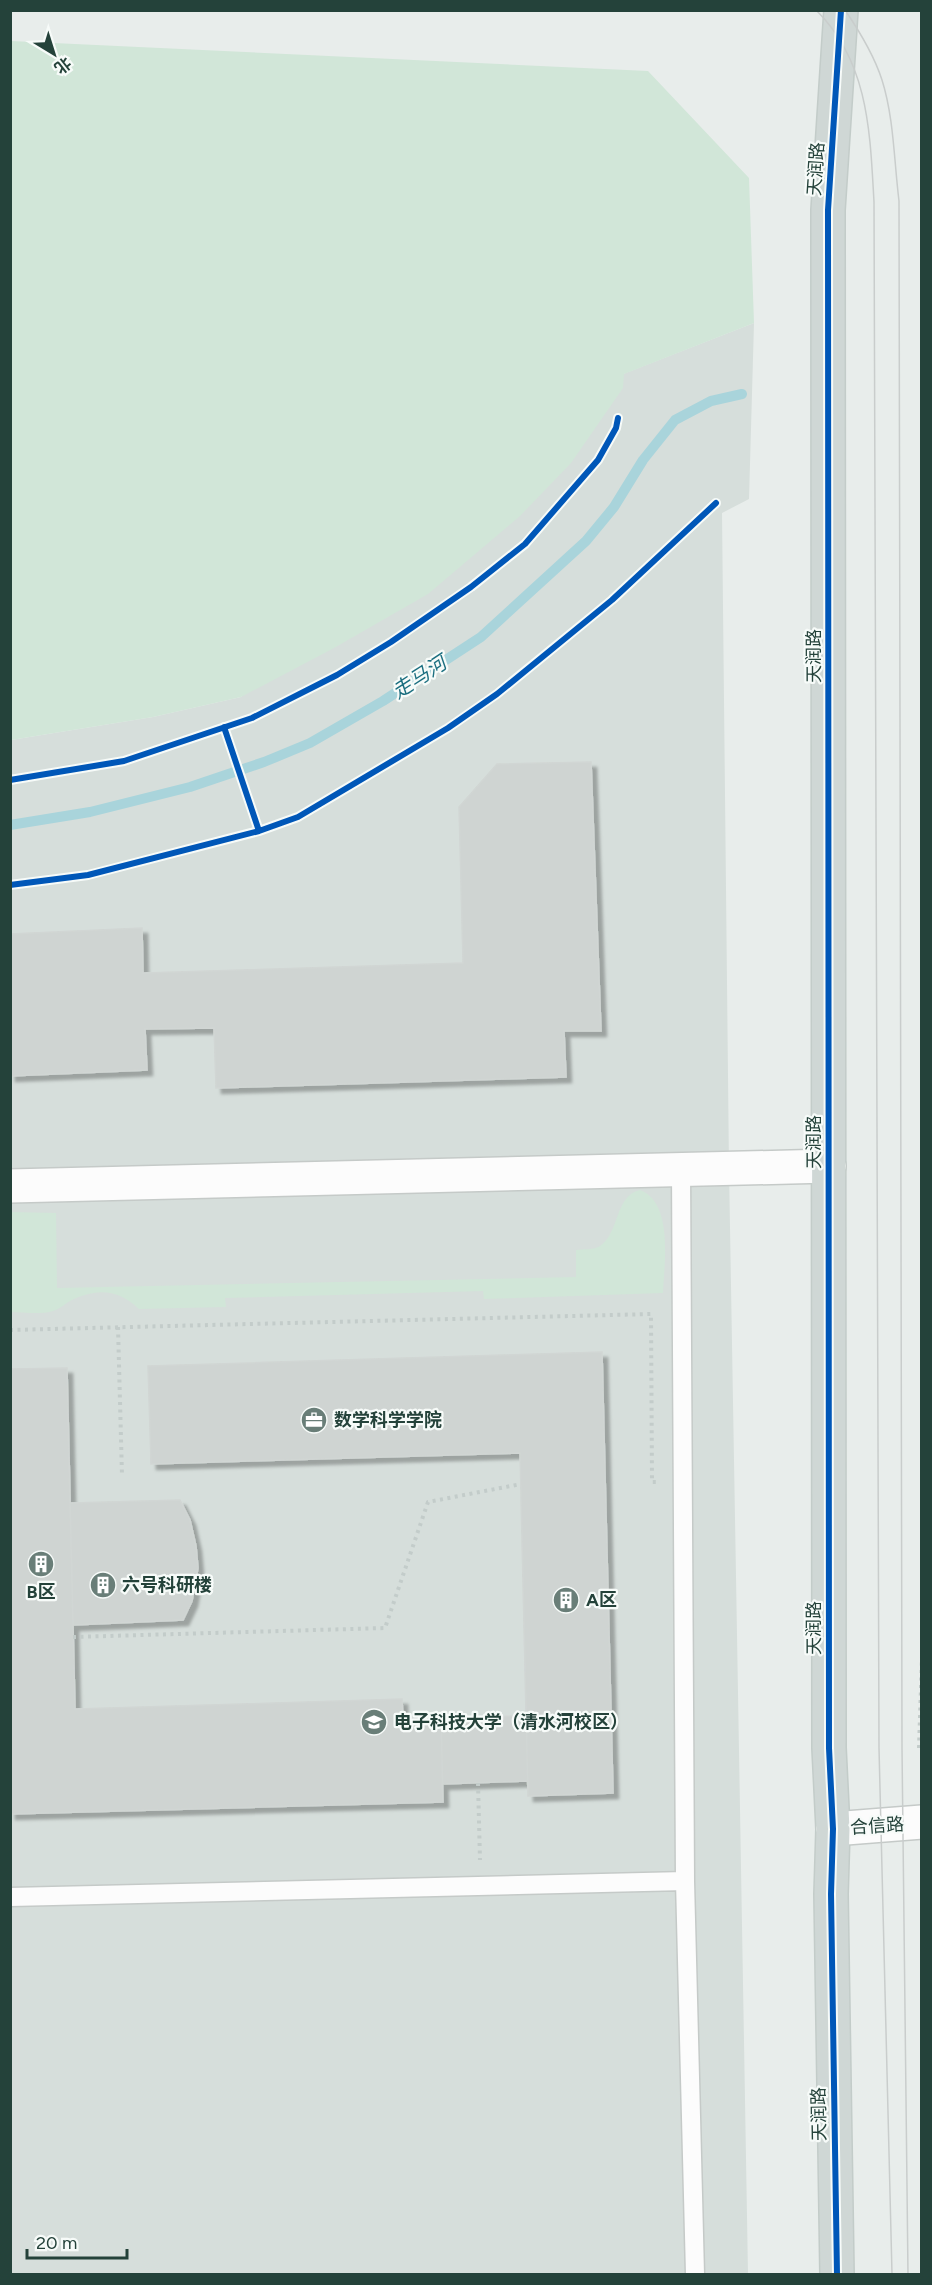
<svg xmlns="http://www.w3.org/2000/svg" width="932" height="2285" viewBox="0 0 932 2285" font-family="Figtree,'Noto Sans SC',sans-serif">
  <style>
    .built { fill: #d6dedb }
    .green { fill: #d1e6d8 }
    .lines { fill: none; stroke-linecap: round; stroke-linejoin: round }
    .stream { stroke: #a9d4db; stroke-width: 10 }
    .building { fill: #cfd4d2; stroke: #d1d6d4; stroke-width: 1.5; filter: url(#shadow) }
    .service-casing { stroke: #c5cac8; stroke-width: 21 }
    .minor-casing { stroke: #c5cac8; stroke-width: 36 }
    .tertiary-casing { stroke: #c5cac8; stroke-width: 36 }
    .primary-casing { stroke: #c3ccc9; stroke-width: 36 }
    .path { stroke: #c3ccca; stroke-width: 4; stroke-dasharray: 3 4.5; stroke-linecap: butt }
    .service { stroke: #fcfcfc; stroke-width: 18 }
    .minor { stroke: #fcfcfc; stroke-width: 33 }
    .tertiary { stroke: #fcfcfc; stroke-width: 33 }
    .primary { stroke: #cfd7d5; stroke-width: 33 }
    .tram { stroke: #c9cdcc; stroke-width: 1.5 }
    .cycleway-casing { stroke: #f7fbf9; stroke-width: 10 }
    .cycleway { stroke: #0057b8; stroke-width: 6 }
    .labels { text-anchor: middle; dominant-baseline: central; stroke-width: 4.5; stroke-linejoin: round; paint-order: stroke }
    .street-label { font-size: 18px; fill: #24423a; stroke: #f7fbf9 }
    .poi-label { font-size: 18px; font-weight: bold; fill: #24423a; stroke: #f7fbf9; text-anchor: start }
    .water-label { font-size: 20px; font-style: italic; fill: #1c6f80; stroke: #f7fbf9 }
  </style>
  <defs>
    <filter id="shadow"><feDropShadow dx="5.5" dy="5.5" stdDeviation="1.5" flood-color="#0004"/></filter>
  </defs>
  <rect width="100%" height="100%" fill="#e8edeb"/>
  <path class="built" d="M754 323 749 499 722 513 729 1169 748 2274H11V740L153 717 241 697 623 374Z"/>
  <path class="green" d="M11 41 648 71 749 178 754 323 624 374 623 388 571 463 520 516 428 594 334 648 241 697 153 717 11 740Z
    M640 1190C674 1203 664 1265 663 1293L484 1299 483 1291 225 1298 226 1307 139 1309C119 1290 99 1288 74 1299 67 1302 60 1309 53 1311 41 1315 23 1312 11 1312V1212L56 1213 57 1288 576 1277V1250C583 1249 594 1250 600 1246 620 1233 614 1196 640 1190Z"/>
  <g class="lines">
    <path class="stream" d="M10 825 90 812 190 787 264 762 310 743 383 701 481 637 586 541 614 507 643 460 675 420 711 401 742 394"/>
  </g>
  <path class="building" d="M591 762 601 1031H564L566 1077 216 1088 214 1028 145 1029 147 1070 10 1076V934L142 928 143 973 463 963 459 807 497 764Z
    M602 1352 613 1793 528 1796V1781L442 1784 443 1802 10 1814V1369L67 1368 70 1503 180 1500 190 1520 196 1546 198 1568 192 1601 183 1620 73 1625 75 1709 402 1699 403 1719 477 1717 526 1716 520 1453 151 1464 148 1366Z
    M602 1352 613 1793 528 1796V1781L442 1784 443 1802 10 1814V1369L67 1368 75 1709 402 1699 403 1719 477 1717 526 1716 520 1453 151 1464 148 1366Z
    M602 1352 613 1793 528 1796 520 1453 151 1464 148 1366Z
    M67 1368 75 1709 402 1699 403 1719 441 1718 443 1802 10 1814V1369Z
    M180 1500 190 1520 196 1546 198 1568 192 1601 183 1620 73 1625 70 1503Z"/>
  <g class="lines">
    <defs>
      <path id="service" d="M681 1170 685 1881 695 2274
        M10 1897 685 1881"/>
      <path id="minor" d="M10 1186 829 1166"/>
      <path id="tertiary" d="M833 1829 922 1822"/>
      <path id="primary" d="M837 2274 831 1894 833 1829 829 1748 828 210 841 10"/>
    </defs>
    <use href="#service" class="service-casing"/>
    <use href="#minor" class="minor-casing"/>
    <use href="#tertiary" class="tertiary-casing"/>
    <use href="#primary" class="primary-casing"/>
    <path class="path" d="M118 1327 122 1476
      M10 1330 651 1314 652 1482H658
      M73 1637 385 1628 428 1502 521 1484
      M919 1748 922 1657
      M478 1783 480 1860"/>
    <use href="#service" class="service"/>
    <use href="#minor" class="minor"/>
    <use href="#tertiary" class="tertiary"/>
    <use href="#primary" class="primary"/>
    <path class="tram" d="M816 10C869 62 870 133 874 202L879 1748 892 2274
      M845 10C860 32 874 55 882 80 894 118 894 161 899 201L902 1748 908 2274"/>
    <defs>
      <path id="cycleway" d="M224 727 259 831
        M10 780 124 761 252 718 337 675 391 642 471 587 525 544 598 460 616 428 618 418
        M10 885 88 875 259 831 298 817 448 728 497 694 612 600 716 503
        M837 2274 831 1894 833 1829 829 1748 828 210 841 10"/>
    </defs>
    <use href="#cycleway" class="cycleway-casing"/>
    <use href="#cycleway" class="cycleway"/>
  </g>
  <defs>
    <symbol id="office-disc" viewBox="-11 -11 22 22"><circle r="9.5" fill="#697e78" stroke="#f7fbf9"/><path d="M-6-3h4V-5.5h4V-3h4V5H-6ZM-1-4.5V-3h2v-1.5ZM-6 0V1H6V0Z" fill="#fff"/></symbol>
    <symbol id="building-disc" viewBox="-11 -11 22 22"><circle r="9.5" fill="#697e78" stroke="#f7fbf9"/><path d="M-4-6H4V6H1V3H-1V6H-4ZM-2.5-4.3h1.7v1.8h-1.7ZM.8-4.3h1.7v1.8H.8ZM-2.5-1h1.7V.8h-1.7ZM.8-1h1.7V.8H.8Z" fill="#fff"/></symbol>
    <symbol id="university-disc" viewBox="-11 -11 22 22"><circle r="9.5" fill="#697e78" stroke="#f7fbf9"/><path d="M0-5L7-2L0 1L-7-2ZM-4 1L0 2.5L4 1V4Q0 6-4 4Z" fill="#fff"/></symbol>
  </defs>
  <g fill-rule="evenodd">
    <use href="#office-disc" x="299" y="1405" width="30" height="30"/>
    <use href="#building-disc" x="26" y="1549" width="30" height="30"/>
    <use href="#building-disc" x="88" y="1570" width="30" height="30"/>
    <use href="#building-disc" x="551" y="1585" width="30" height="30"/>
    <use href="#university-disc" x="359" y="1707" width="30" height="30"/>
  </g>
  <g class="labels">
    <g class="street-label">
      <text transform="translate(816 169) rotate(-86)">天润路</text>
      <text transform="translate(814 656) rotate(-90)">天润路</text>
      <text transform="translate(814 1142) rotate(-90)">天润路</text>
      <text transform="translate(814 1628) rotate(-90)">天润路</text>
      <text transform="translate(877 1826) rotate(-4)">合信路</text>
      <text transform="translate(819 2114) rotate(-91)">天润路</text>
    </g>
    <g class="poi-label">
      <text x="334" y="1420">数学科学学院</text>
      <text x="122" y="1585">六号科研楼</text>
      <text x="41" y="1592" text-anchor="middle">B区</text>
      <text x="586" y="1600">A区</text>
      <text x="394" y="1722">电子科技大学（清水河校区）</text>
    </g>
    <g class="water-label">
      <text transform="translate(419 677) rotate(-33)">走马河</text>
    </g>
  </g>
  <rect width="932" height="2285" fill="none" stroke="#24423a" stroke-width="24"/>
  <g transform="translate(54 54) rotate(142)" stroke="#f7fbf9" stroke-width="4.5" paint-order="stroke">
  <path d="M0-4.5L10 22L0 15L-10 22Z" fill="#24423a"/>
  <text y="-9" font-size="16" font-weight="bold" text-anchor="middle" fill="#24423a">北</text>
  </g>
  <path d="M27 2249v9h100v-9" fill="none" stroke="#24423a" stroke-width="3"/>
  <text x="36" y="2249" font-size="18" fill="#24423a" stroke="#f7fbf9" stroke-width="4.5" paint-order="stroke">20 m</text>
</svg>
